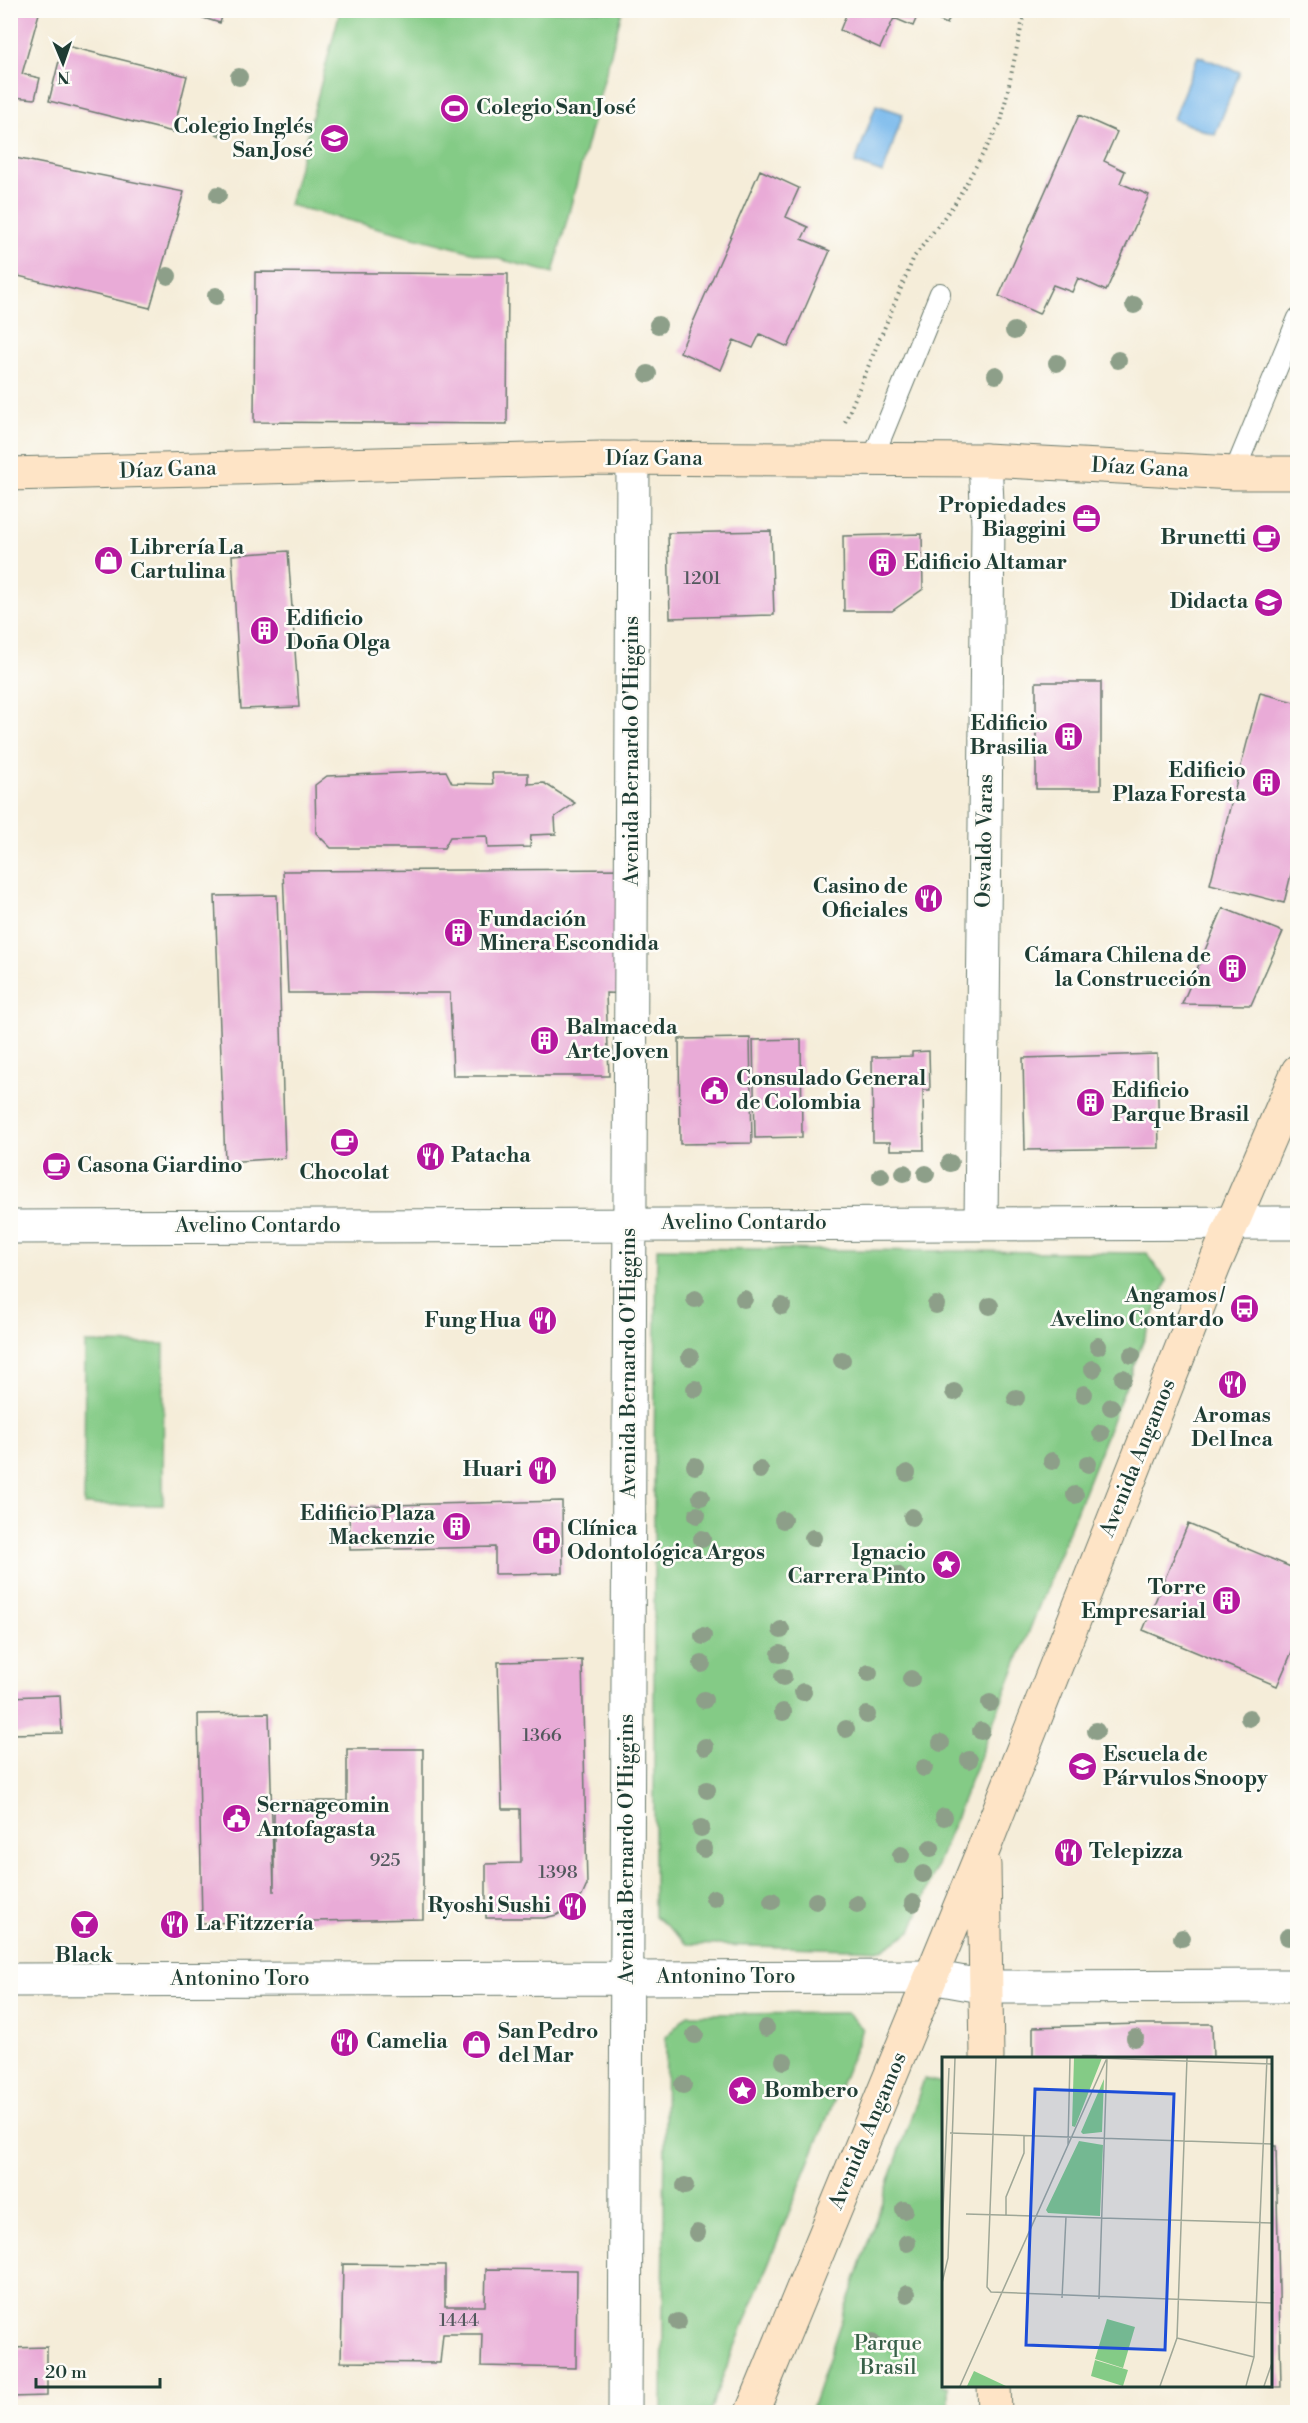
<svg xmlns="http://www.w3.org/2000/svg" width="1308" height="2423" viewBox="0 0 1308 2423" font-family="'Libre Bodoni',serif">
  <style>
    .green { fill: #84cb86; stroke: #52845d; stroke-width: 1.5 }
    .water { fill: #77b8ec; stroke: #4b7a90; stroke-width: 1.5 }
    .building { fill: #e9abd7 }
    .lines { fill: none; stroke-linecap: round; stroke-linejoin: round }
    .lane-casing { stroke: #6a7b6e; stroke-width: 22 }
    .street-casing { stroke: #6a7b6e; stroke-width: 35 }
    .secondary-casing { stroke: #6a7b6e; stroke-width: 35 }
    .path { stroke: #6a7b6e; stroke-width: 4; stroke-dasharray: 1.5 4.5; stroke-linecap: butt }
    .lane { stroke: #fff; stroke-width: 20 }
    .street { stroke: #fff; stroke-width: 33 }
    .secondary { stroke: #fee4c6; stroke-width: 33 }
    .tree { fill: #8d9f89 }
    .labels { text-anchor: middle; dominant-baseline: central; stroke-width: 5; stroke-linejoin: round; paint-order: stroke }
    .number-label { font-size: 18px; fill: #52585d }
    .poi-label { font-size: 21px; font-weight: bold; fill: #1f3d34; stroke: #fdfcf7; text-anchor: start }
    .street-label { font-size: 21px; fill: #1f3d34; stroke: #fdfcf7 }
    .park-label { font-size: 21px; fill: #386048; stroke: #fdfcf7 }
    .inset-road { fill: none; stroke: #9fa797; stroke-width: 1.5 }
    .view { fill: #1d4ed8; fill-opacity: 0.15; stroke: #1d4ed8; stroke-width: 3 }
    .inset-edge { fill: none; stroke: #1f3d34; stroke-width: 3 }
  </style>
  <rect width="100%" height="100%" fill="#fdfcf7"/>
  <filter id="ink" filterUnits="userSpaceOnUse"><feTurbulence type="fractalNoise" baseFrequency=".0167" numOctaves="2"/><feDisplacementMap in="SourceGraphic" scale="12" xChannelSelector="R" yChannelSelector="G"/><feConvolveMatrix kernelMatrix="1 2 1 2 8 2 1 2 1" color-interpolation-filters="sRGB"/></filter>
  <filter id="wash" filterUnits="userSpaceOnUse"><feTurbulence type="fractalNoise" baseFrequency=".008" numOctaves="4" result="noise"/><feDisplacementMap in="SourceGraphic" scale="24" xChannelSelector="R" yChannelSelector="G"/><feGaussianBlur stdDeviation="1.35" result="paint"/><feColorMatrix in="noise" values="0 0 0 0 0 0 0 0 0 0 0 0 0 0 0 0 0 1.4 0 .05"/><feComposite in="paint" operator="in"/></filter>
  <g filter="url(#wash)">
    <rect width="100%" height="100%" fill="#f5edd9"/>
    <path class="green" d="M340 11H622L553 273 289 205Z
      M657 1248 1147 1253 1167 1281 911 1931 882 1950 687 1944 654 1915V1445Z
      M85 1343 164 1344 163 1505H84Z
      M847 2013 863 2029 723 2376 710 2412H662L666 2037 688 2014Z
      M924 2079 943 2083 944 2386H949V2412H810Z"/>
    <path class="water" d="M1198 56 1240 72 1215 135 1173 119Z
      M876 105 903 114 883 173 855 163Z"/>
    <g id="blocks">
      <path class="building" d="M10 10H40L22 74 40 78 35 99 14 97 12 107Z
        M177 10H224L220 23Z
        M848 10H953L947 24 919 12 913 26 894 18 880 48 840 30Z
        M63 45 187 76 173 132 49 101Z
        M1079 115 1117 132 1104 161 1125 171 1120 183 1149 195 1106 291 1078 278 1072 292 1053 285 1039 314 999 296Z
        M10 157 184 192 150 308 10 274Z
        M760 170 799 188 786 217 808 227 802 239 830 251 788 347 760 334 753 348 734 340 721 370 680 352Z
        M255 272 508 274 507 424 254 422Z
        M771 531 774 615 670 618 668 533Z
        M922 534 923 589 892 611H844L843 536Z
        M288 551 299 707 241 709 232 555Z
        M1036 682H1101V789H1036Z
        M1260 693 1298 703V863L1294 862 1284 903 1210 884Z
        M446 771 452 783 493 784 492 773H528V784L544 783 575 803 555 817 556 834 531 835 530 847 488 848 487 836 450 837 444 848H331L316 833 315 785 327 776Z
        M631 869V994L606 993 609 1076H453L450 993H288L283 871Z
        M277 895 285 1158 225 1162 215 896Z
        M1223 908 1283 932 1251 1005 1182 1004Z
        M750 1038 752 1143 680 1144 679 1039Z
        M801 1039 802 1137 755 1138 753 1040Z
        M929 1051 930 1090H923L924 1150H890V1142H873L872 1057 912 1056V1052Z
        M1157 1054 1159 1148 1025 1150 1023 1058Z
        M562 1501 563 1573 495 1574V1547L350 1550 349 1506Z
        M1188 1524 1298 1570V1638L1277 1686 1143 1630Z
        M582 1660 587 1885 582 1896 572 1906 557 1915 544 1918H486V1864L521 1863 520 1809H502L498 1662Z
        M60 1695 62 1733 10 1734V1697Z
        M269 1713 274 1892V1801H347V1749H423V1919L202 1923 198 1714Z
        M1140 2024H1212L1213 2058H1033V2027Z
        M1270 2146H1276L1281 2387H1270Z
        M343 2264 445 2265V2306H485L486 2269 577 2270 576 2368 481 2366 482 2334H443L440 2363 341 2362Z
        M47 2347V2396L10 2397V2348Z"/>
    </g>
  </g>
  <g filter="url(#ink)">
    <use href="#blocks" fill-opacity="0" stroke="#6a7b6e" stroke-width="1.5"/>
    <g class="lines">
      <defs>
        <path id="lane" d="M872 460 940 293
          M1234 473 1298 318"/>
        <path id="street" d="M981 1223 988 524 985 460
          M10 1227 1298 1223
          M10 1980 931 1977 987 1987 1298 1986
          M625 2412 633 458"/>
        <path id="secondary" d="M10 474 601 458 985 460 1234 473H1298
          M984 1865 987 2058
          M994 2386 995 2412
          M752 2412 984 1848 1214 1266 1298 1071"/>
      </defs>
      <use href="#lane" class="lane-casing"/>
      <use href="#street" class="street-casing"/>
      <use href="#secondary" class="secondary-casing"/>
      <path class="path" d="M845 422 914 257 955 203 1001 122 1025 10"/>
      <use href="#lane" class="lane"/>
      <use href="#street" class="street"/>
      <use href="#secondary" class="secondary"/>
    </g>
    <g class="tree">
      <circle cx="239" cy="77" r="9"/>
      <circle cx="222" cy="128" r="9"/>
      <circle cx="218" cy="195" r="9"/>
      <circle cx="168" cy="276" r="9"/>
      <circle cx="216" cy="296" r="9"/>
      <circle cx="1134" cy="305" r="9"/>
      <circle cx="658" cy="325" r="9"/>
      <circle cx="1014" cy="331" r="9"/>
      <circle cx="1118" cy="360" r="9"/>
      <circle cx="1057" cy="363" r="9"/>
      <circle cx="648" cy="374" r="9"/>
      <circle cx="996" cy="375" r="9"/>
      <circle cx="950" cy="1163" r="9"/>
      <circle cx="904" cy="1173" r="9"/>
      <circle cx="926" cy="1174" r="9"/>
      <circle cx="881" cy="1176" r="9"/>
      <circle cx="695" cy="1299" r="9"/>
      <circle cx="744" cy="1299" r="9"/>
      <circle cx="936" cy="1305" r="9"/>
      <circle cx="782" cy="1306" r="9"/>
      <circle cx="990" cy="1306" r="9"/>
      <circle cx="1098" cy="1346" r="9"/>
      <circle cx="1132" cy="1355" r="9"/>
      <circle cx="690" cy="1357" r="9"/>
      <circle cx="842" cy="1360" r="9"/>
      <circle cx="1093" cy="1369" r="9"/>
      <circle cx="1123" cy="1378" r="9"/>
      <circle cx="695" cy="1389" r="9"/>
      <circle cx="954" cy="1392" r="9"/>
      <circle cx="1084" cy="1394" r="9"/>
      <circle cx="1016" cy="1398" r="9"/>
      <circle cx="1111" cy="1407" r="9"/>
      <circle cx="1101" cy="1433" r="9"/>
      <circle cx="1052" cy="1461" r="9"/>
      <circle cx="1088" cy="1464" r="9"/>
      <circle cx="695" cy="1466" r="9"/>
      <circle cx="760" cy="1470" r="9"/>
      <circle cx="907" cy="1473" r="9"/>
      <circle cx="1075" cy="1495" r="9"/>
      <circle cx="701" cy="1497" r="9"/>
      <circle cx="697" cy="1515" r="9"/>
      <circle cx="912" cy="1517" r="9"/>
      <circle cx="783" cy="1520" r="9"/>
      <circle cx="813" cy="1538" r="9"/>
      <circle cx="702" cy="1539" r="9"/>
      <circle cx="897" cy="1575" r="9"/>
      <circle cx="781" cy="1630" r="9"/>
      <circle cx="703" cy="1636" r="9"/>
      <circle cx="780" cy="1654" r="9"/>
      <circle cx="702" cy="1664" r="9"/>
      <circle cx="869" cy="1673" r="9"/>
      <circle cx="783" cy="1677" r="9"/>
      <circle cx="911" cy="1679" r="9"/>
      <circle cx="803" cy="1692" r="9"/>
      <circle cx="704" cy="1700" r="9"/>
      <circle cx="990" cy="1703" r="9"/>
      <circle cx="783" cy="1712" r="9"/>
      <circle cx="867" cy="1715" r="9"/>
      <circle cx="1249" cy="1718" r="9"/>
      <circle cx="846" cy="1729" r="9"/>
      <circle cx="981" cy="1731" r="9"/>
      <circle cx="1096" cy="1731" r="9"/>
      <circle cx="941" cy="1743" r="9"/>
      <circle cx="705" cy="1747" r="9"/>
      <circle cx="969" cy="1760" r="9"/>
      <circle cx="924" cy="1768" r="9"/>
      <circle cx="707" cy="1790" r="9"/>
      <circle cx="944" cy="1817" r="9"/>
      <circle cx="701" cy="1828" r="9"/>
      <circle cx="931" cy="1848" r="9"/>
      <circle cx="704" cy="1849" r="9"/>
      <circle cx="901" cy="1855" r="9"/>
      <circle cx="923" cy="1874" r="9"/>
      <circle cx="714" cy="1898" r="9"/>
      <circle cx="772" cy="1901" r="9"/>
      <circle cx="816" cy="1901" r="9"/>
      <circle cx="913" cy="1903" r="9"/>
      <circle cx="857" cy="1904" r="9"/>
      <circle cx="1288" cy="1937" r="9"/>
      <circle cx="1182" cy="1938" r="9"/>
      <circle cx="766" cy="2028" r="9"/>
      <circle cx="695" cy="2035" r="9"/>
      <circle cx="1135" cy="2038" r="9"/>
      <circle cx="784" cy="2061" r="9"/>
      <circle cx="683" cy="2085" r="9"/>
      <circle cx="685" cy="2186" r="9"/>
      <circle cx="904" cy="2210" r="9"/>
      <circle cx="697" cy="2233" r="9"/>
      <circle cx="907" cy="2243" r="9"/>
      <circle cx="907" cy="2294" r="9"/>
      <circle cx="678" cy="2322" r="9"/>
      <circle cx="872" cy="2343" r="9"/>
    </g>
  </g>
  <defs>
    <symbol id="stadium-disc" viewBox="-11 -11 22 22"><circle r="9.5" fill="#b5179e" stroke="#fdfcf7"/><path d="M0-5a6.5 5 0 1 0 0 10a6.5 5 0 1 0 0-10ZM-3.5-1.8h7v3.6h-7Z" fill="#fff"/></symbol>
    <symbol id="school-disc" viewBox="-11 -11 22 22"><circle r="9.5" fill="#b5179e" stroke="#fdfcf7"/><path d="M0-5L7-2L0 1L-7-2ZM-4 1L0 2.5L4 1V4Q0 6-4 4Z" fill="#fff"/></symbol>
    <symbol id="office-disc" viewBox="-11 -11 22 22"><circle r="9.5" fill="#b5179e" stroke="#fdfcf7"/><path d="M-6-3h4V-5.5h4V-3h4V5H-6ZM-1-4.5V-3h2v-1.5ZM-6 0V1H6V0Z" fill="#fff"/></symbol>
    <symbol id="cafe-disc" viewBox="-11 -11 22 22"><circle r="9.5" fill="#b5179e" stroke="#fdfcf7"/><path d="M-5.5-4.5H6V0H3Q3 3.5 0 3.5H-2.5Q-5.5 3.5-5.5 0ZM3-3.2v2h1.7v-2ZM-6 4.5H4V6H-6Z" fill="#fff"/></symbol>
    <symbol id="shop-disc" viewBox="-11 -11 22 22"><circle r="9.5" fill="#b5179e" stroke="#fdfcf7"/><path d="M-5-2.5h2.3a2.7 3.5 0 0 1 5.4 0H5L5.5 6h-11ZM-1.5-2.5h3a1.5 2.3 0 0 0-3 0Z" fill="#fff"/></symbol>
    <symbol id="building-disc" viewBox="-11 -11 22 22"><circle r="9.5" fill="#b5179e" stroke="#fdfcf7"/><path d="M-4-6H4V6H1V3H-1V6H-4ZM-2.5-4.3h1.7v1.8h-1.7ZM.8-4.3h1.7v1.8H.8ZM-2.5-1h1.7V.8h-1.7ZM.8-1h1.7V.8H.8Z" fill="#fff"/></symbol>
    <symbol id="restaurant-disc" viewBox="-11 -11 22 22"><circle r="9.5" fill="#b5179e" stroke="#fdfcf7"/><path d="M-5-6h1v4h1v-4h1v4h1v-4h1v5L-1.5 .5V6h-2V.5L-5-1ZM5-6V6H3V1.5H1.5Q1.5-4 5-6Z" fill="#fff"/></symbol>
    <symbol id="civic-disc" viewBox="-11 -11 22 22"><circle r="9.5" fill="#b5179e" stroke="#fdfcf7"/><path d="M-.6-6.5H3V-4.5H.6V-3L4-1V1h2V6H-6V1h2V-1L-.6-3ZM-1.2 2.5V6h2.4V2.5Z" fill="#fff"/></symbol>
    <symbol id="bus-disc" viewBox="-11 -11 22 22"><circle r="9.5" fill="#b5179e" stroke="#fdfcf7"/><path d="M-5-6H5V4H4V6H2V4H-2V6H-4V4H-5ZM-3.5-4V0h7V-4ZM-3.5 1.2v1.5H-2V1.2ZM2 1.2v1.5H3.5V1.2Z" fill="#fff"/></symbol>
    <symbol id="hospital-disc" viewBox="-11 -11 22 22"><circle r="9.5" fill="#b5179e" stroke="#fdfcf7"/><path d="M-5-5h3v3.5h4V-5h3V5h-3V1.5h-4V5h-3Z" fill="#fff"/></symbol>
    <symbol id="sight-disc" viewBox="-11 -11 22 22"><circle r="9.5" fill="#b5179e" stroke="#fdfcf7"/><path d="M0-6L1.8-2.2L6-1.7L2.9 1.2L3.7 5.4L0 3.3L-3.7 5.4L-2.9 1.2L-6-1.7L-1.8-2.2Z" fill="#fff"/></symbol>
    <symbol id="bar-disc" viewBox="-11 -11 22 22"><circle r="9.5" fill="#b5179e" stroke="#fdfcf7"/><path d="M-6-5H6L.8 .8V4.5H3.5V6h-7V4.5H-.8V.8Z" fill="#fff"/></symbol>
  </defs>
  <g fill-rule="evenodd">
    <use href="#stadium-disc" x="438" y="92" width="33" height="33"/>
    <use href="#school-disc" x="318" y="122" width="33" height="33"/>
    <use href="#office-disc" x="1070" y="502" width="33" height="33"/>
    <use href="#cafe-disc" x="1250" y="522" width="33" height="33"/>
    <use href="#shop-disc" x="92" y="544" width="33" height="33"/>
    <use href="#building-disc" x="866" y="546" width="33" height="33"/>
    <use href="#school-disc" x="1252" y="586" width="33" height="33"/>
    <use href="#building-disc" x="248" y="614" width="33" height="33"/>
    <use href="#building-disc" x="1052" y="720" width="33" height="33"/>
    <use href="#building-disc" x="1250" y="766" width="33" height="33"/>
    <use href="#restaurant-disc" x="912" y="882" width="33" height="33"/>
    <use href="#building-disc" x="442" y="916" width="33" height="33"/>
    <use href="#building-disc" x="1216" y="952" width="33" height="33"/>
    <use href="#building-disc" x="528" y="1024" width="33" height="33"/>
    <use href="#civic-disc" x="698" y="1074" width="33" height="33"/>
    <use href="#building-disc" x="1074" y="1086" width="33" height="33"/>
    <use href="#cafe-disc" x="328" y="1126" width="33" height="33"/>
    <use href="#restaurant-disc" x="414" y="1140" width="33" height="33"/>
    <use href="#cafe-disc" x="40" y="1150" width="33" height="33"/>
    <use href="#bus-disc" x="1228" y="1292" width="33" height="33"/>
    <use href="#restaurant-disc" x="526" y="1304" width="33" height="33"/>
    <use href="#restaurant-disc" x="1216" y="1368" width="33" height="33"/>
    <use href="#restaurant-disc" x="526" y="1454" width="33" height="33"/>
    <use href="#building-disc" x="440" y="1510" width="33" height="33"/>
    <use href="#hospital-disc" x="530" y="1524" width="33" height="33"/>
    <use href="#sight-disc" x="930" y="1548" width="33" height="33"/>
    <use href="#building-disc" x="1210" y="1584" width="33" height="33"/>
    <use href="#school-disc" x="1066" y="1750" width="33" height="33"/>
    <use href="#civic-disc" x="220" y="1802" width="33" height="33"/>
    <use href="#restaurant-disc" x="1052" y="1836" width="33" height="33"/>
    <use href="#restaurant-disc" x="556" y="1890" width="33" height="33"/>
    <use href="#restaurant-disc" x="158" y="1908" width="33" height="33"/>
    <use href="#bar-disc" x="68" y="1908" width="33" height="33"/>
    <use href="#restaurant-disc" x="328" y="2026" width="33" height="33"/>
    <use href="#shop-disc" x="460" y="2028" width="33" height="33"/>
    <use href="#sight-disc" x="726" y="2074" width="33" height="33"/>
  </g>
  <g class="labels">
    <g class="number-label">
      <text x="702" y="578">1201</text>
      <text x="542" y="1735">1366</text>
      <text x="385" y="1860">925</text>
      <text x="558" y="1872">1398</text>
      <text x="459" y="2320">1444</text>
    </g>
    <g class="poi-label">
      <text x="476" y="108">Colegio San José</text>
      <text x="313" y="127" text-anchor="end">Colegio Inglés<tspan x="313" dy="24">San José</tspan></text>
      <text x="1066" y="506" text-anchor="end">Propiedades<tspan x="1066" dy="24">Biaggini</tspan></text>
      <text x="1246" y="538" text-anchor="end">Brunetti</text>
      <text x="130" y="548">Librería La<tspan x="130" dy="24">Cartulina</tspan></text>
      <text x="904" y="563">Edificio Altamar</text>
      <text x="1248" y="602" text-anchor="end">Didacta</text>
      <text x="286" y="619">Edificio<tspan x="286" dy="24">Doña Olga</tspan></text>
      <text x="1048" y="724" text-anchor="end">Edificio<tspan x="1048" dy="24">Brasilia</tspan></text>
      <text x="1246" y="771" text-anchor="end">Edificio<tspan x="1246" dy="24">Plaza Foresta</tspan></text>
      <text x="908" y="887" text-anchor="end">Casino de<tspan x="908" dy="24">Oficiales</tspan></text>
      <text x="479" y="920">Fundación<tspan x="479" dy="24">Minera Escondida</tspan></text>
      <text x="1211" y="956" text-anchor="end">Cámara Chilena de<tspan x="1211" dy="24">la Construcción</tspan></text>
      <text x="566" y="1028">Balmaceda<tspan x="566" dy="24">Arte Joven</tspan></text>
      <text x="736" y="1079">Consulado General<tspan x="736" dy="24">de Colombia</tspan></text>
      <text x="1112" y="1091">Edificio<tspan x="1112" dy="24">Parque Brasil</tspan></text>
      <text x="451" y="1156">Patacha</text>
      <text x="77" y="1166">Casona Giardino</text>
      <text x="344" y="1173" text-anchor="middle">Chocolat</text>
      <text x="1224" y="1296" text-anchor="end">Angamos /<tspan x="1224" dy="24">Avelino Contardo</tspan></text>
      <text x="521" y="1321" text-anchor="end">Fung Hua</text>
      <text x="1232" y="1416" text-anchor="middle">Aromas<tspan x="1232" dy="24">Del Inca</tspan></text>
      <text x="522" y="1470" text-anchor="end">Huari</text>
      <text x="435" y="1514" text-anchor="end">Edificio Plaza<tspan x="435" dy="24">Mackenzie</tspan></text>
      <text x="567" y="1529">Clínica<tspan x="567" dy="24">Odontológica Argos</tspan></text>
      <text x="926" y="1553" text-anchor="end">Ignacio<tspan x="926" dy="24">Carrera Pinto</tspan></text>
      <text x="1206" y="1588" text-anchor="end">Torre<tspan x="1206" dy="24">Empresarial</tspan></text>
      <text x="1103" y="1755">Escuela de<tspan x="1103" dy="24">Párvulos Snoopy</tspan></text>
      <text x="257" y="1806">Sernageomin<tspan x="257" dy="24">Antofagasta</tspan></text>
      <text x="1089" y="1852">Telepizza</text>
      <text x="551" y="1906" text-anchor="end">Ryoshi Sushi</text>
      <text x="196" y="1924">La Fitzzería</text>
      <text x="84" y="1956" text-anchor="middle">Black</text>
      <text x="498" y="2032">San Pedro<tspan x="498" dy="24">del Mar</tspan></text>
      <text x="366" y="2042">Camelia</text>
      <text x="764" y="2091">Bombero</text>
    </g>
    <g class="street-label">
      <text x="654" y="459">Díaz Gana</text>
      <text transform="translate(1140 468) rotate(3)">Díaz Gana</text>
      <text transform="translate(168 470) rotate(-2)">Díaz Gana</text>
      <text transform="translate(632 751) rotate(-90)">Avenida Bernardo O'Higgins</text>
      <text transform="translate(985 841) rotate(-89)">Osvaldo Varas</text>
      <text x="744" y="1223">Avelino Contardo</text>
      <text x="258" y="1226">Avelino Contardo</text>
      <text transform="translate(629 1363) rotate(-90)">Avenida Bernardo O'Higgins</text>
      <text transform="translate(1138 1458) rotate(-68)">Avenida Angamos</text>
      <text transform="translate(627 1849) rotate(-90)">Avenida Bernardo O'Higgins</text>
      <text x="726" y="1977">Antonino Toro</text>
      <text x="240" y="1979">Antonino Toro</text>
      <text transform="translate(868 2131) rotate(-67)">Avenida Angamos</text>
    </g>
    <g class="park-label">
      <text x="888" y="2344">Parque<tspan x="888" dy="24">Brasil</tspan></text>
    </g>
  </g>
  <g transform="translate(942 2057)">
    <rect width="330" height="330" fill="#f5edd9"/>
    <path d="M132 1H160L133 70 130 69ZM162 22 160 75 141 77 139 75ZM137 84 161 88 158 159 106 156 104 153ZM165 262 193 270 181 311 153 302ZM153 303 186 313 181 329 149 319ZM32 314 64 329H25Z" fill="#84cb86"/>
    <path class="inset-road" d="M54 1 45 230 49 235 330 246M154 1 330 7M8 76 330 87M126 88 128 1M24 157 330 166M64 158V140L82 96V78M0 178 7 11M0 226 6 201 13 1M120 241 124 160M157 242 165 1M235 281 312 300M18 329 165 1M218 329 235 281 245 1M304 329 312 300 325 1M322 329 330 306"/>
    <path class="view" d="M93 32 232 37 223 293 84 288Z"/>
    <rect width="330" height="330" class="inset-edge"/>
  </g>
  <rect width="1308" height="2423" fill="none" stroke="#fdfcf7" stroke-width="36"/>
  <g transform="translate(63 63) rotate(178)" stroke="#fdfcf7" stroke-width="4.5" paint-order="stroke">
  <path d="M0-4.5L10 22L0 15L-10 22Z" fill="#1f3d34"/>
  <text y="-9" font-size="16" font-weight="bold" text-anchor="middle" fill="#1f3d34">N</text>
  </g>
  <path d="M36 2378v9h124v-9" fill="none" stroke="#1f3d34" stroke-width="3"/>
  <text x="45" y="2378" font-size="18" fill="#1f3d34" stroke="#fdfcf7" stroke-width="4.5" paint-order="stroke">20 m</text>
</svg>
